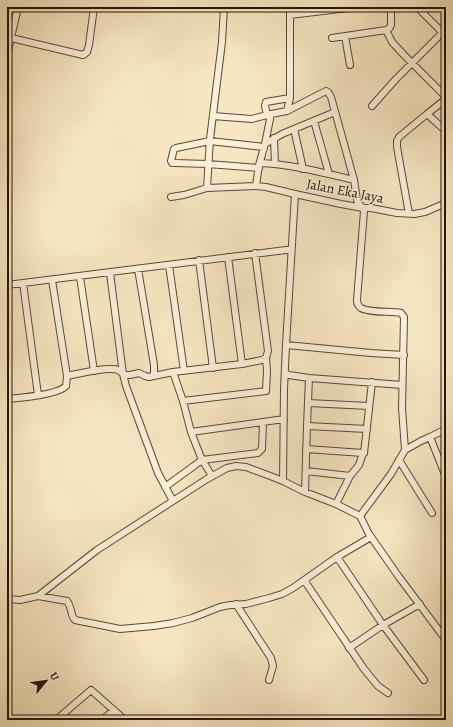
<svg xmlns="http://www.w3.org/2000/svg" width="453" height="727" viewBox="0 0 453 727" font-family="Alegreya,serif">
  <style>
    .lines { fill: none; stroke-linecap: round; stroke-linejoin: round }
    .street-casing { stroke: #594836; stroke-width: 8 }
    .street { stroke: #faefd7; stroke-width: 6 }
    .labels { text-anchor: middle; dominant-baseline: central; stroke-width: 3; stroke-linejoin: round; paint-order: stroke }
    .street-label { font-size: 14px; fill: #241307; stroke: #faefd7 }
  </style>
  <rect width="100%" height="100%" fill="#f7e6c2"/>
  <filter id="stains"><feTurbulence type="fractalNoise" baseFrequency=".005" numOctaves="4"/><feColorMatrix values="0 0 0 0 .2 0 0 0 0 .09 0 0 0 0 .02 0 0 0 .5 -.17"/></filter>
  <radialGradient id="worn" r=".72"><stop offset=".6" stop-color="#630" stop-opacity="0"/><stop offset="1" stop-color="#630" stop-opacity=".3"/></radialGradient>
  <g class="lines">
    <defs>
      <path id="street" d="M417 7 446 36
        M290 15 356 7
        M386 30 392 42 403 54 446 97
        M345 36 350 65
        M7 37 83 55 87 52 89 45 94 7
        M332 38 386 30 389 29 391 25V7
        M7 55 18 7
        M372 106 396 79 446 29
        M287 111 326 91 328 92 331 97 354 180 357 200 358 203 363 208 364 211 357 300C357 303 358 306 361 308 369 313 391 311 401 313L404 317 402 408 405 450
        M427 114 446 99
        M267 115 265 106 266 102 290 98
        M213 116 252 119 271 114
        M314 121 329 174
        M294 129 303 169
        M274 138 275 164
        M265 144 282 134 335 112
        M260 163C290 164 324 173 354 180
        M259 168 208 164 175 163H172L171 161 174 149 176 148 210 141 264 147
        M256 186 259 165 265 144 271 114 287 111 290 98V7
        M207 188 210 139 222 42 224 7
        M171 197 184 195 207 188 256 186 266 187 295 194
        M409 214 397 147V141L399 137 427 114 446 131
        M228 257 242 364
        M199 260 213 368
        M169 265 184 371
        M138 269 154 365V376
        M110 273 123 374 126 386 158 473 173 501
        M80 277 94 371
        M23 283 38 395
        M7 285 286 250H291
        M286 345 371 353 404 355
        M173 372 183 401 191 432 202 460 212 476
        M285 373 289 375 309 378 402 385
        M67 376C77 374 109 366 118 370 120 371 123 374 125 375H130L139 373 145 376 149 377 173 372 242 364 262 360 266 358 268 351 255 253
        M7 399C19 398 58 395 66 386L67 376 52 280
        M183 401 266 391 267 371 266 358
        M308 403 369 406
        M307 426 367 429
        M191 432 284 419
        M430 437 446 429
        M306 449 363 453
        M399 460 432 513
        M306 471 350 476
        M283 481 284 389 286 345 295 194 341 204 363 208H371L397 213 414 214 425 212 446 203
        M165 487 202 460 258 453 262 449 263 422
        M305 492 307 426 309 378
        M336 504 350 476 359 465 363 453H364L372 382
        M360 516 369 534 399 577 446 640
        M337 557 383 625 424 680
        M304 580 364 669 378 686 388 693
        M38 596 67 601C72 607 70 615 75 620L120 629 154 626 173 623 192 618 220 607 230 605 246 604 269 598 282 594 293 588 337 557 371 537
        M7 599 20 600 38 596 97 550 207 479 227 468 236 466 246 467 265 474 283 481 305 492 336 504 360 516 391 474 405 450 421 441 430 437 446 477
        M236 604 271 658 273 666 269 680
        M349 648 383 625 420 604
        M56 720 91 690 125 720
        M102 720 114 710"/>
    </defs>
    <use href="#street" class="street-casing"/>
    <use href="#street" class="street"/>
  </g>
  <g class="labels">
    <g class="street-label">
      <text transform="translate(345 191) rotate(11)">Jalan Eka Jaya</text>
    </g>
  </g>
  <rect width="453" height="727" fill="none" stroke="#f7e6c2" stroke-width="24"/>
  <rect x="8" y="8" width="437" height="711" fill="none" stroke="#241307" stroke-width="2"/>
  <rect x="12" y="12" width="429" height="703" fill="none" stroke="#241307"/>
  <g transform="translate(46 681) rotate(61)" stroke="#faefd7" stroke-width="3" paint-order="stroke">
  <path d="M0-3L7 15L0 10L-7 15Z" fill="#241307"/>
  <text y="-6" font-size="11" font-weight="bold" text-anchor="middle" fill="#241307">U</text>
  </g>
  <rect width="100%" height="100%" filter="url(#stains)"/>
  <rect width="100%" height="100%" fill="url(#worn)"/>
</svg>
